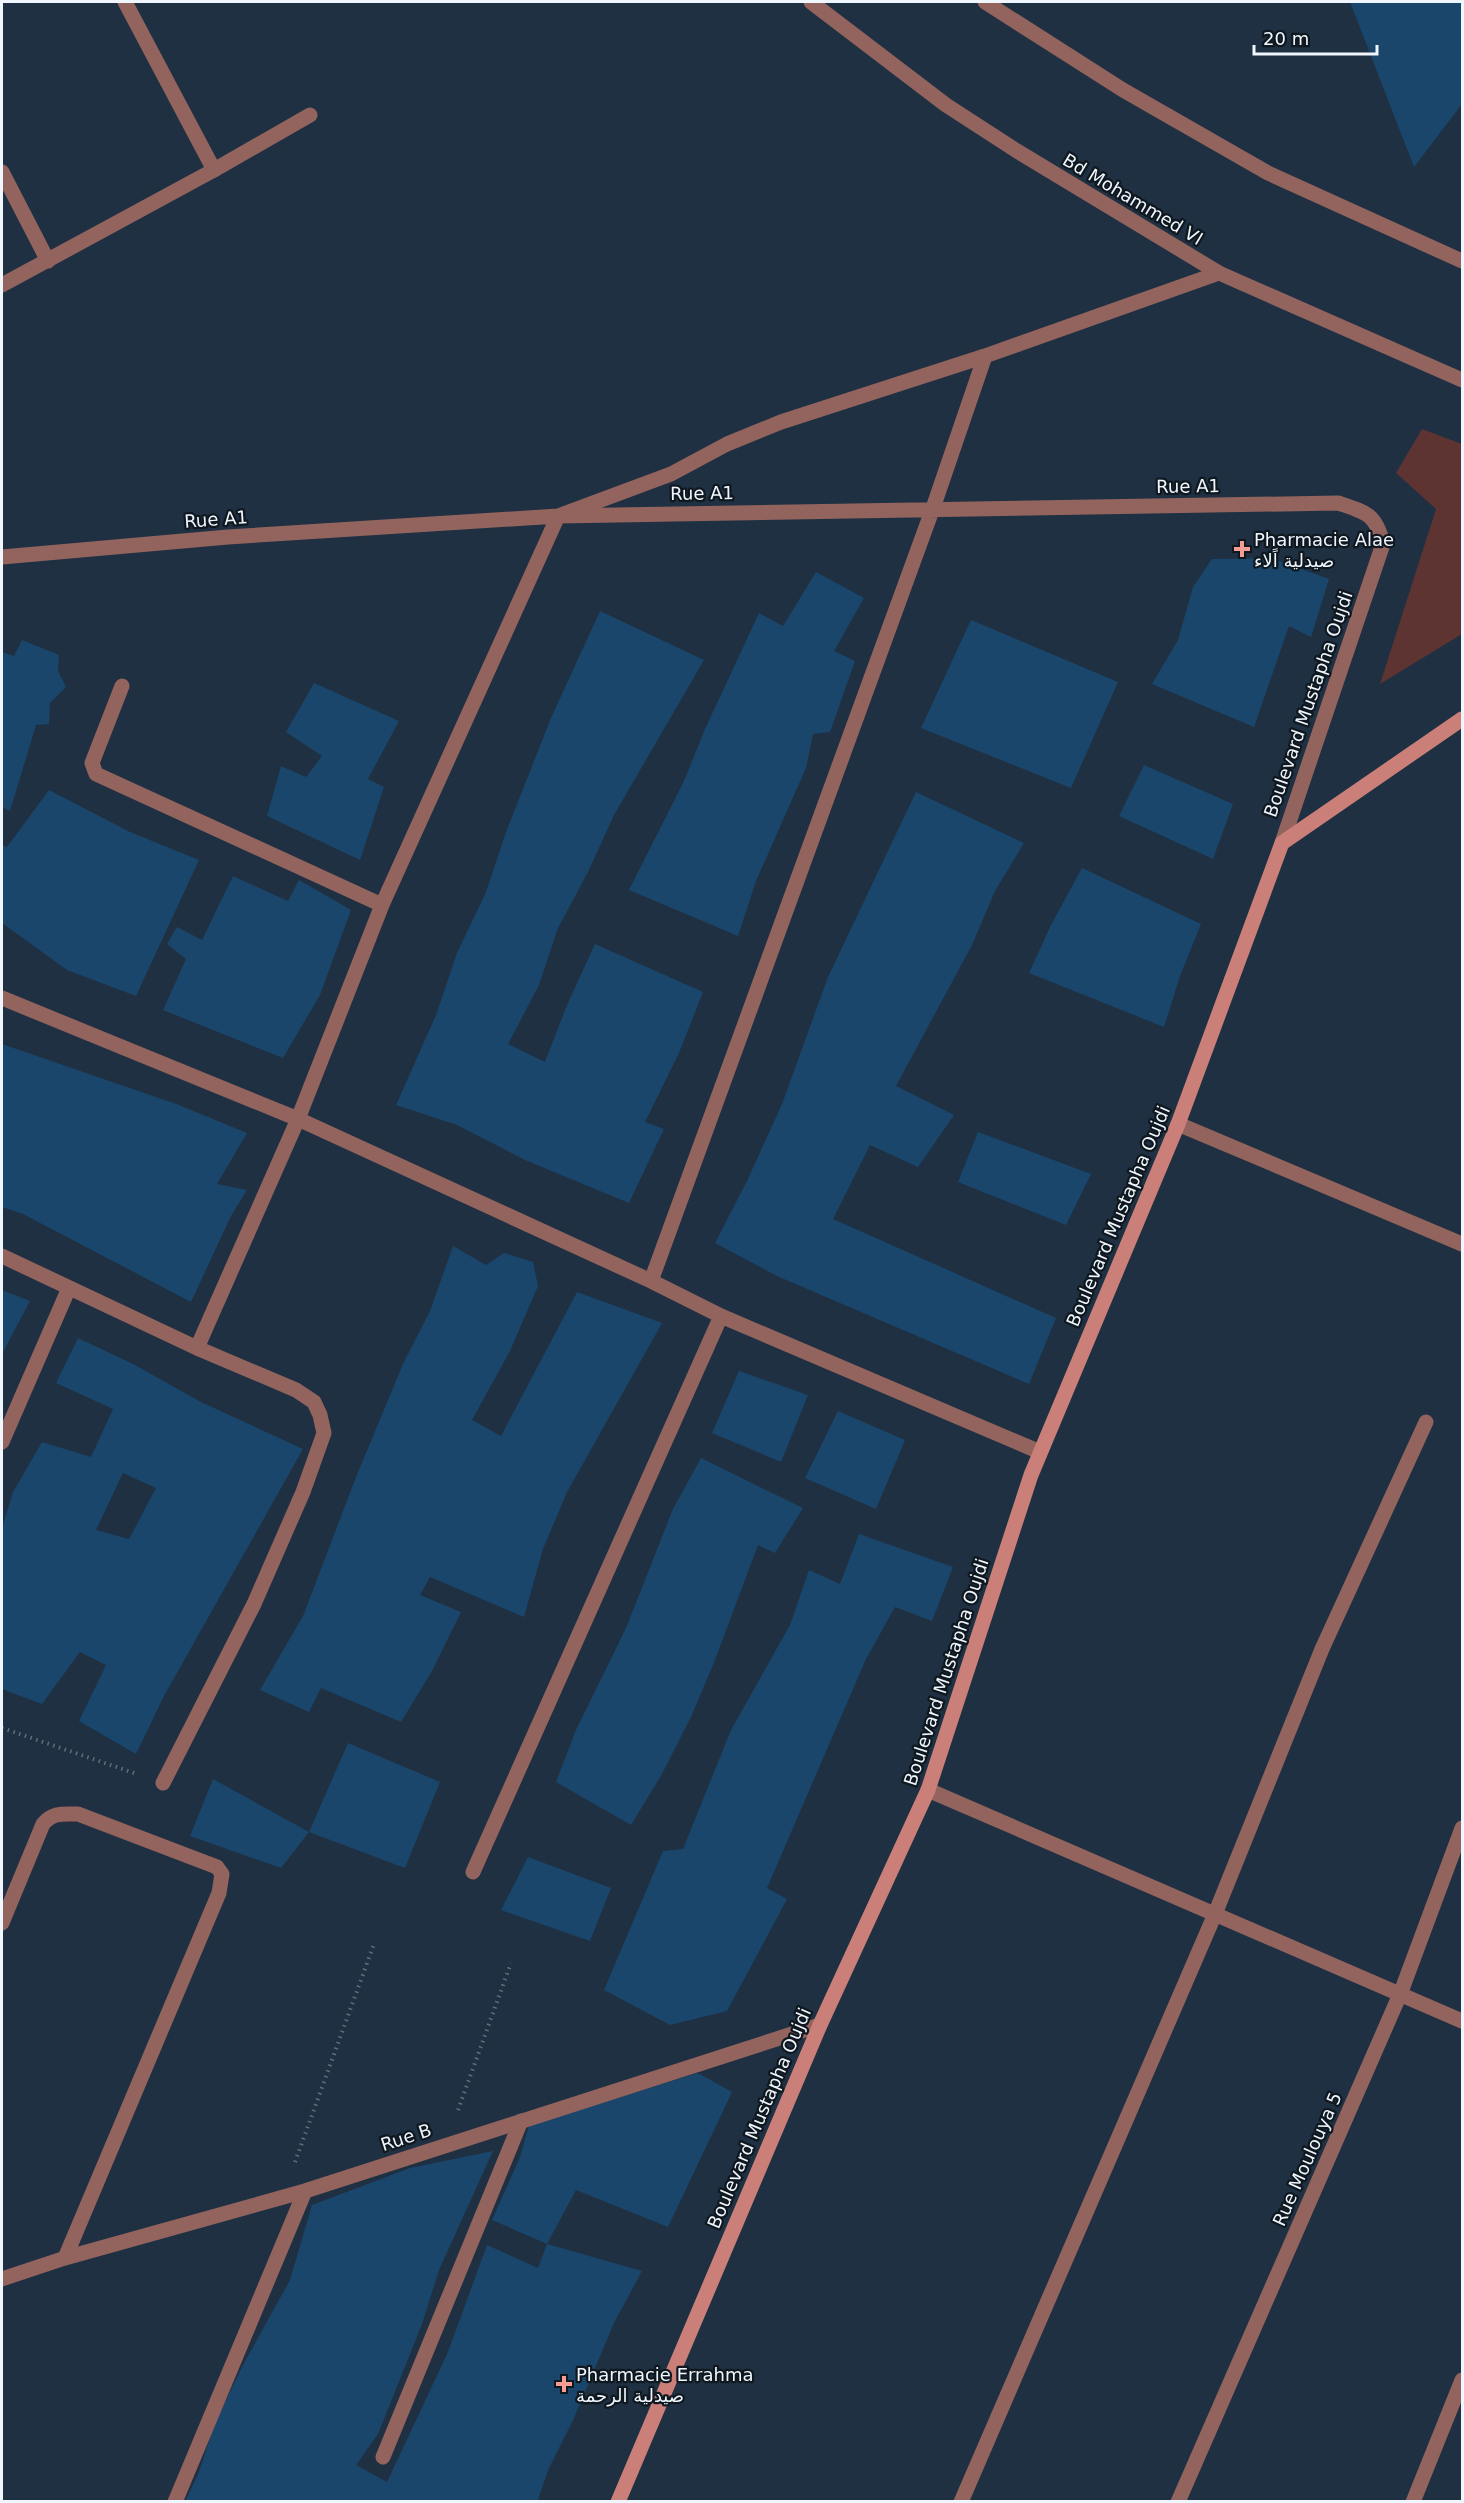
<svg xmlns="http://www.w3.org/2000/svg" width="1464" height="2503" viewBox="0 0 1464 2503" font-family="'DejaVu Sans',Cairo,sans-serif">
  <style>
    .green { fill: #5d3431 }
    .building { fill: #1b466c; fill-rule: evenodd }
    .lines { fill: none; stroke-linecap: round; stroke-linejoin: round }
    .path { stroke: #5f6e7c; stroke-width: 4; stroke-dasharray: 1.5 4.5; stroke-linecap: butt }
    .service { stroke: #93635e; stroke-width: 15 }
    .minor { stroke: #93635e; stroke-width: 15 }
    .tertiary { stroke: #93635e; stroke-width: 15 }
    .secondary { stroke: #cb7f79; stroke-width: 15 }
    .poi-dot { fill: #f59c94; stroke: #0f171f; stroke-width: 2 }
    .labels { text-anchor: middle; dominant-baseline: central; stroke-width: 4.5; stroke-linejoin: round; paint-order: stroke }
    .street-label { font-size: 18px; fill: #eff6fd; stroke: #0f171f }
    .poi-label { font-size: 18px; fill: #eff6fd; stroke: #0f171f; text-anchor: start }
  </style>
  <rect width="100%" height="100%" fill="#1e3041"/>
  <path class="green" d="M1422 429 1462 444V634L1380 684 1436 509 1396 473Z"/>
  <path class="building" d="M1350 2H1462V104L1414 167Z
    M1271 558 1329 579 1311 637 1289 626 1254 727 1152 684 1178 640 1193 587 1212 559Z
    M816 572 864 598 834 651 855 661 830 732 813 734 806 768 756 881 738 936 629 890 684 781 705 729 759 613 783 626Z
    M600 611 704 660 614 815 588 872 558 928 539 985 508 1044 545 1062 567 1005 595 944 703 992 679 1053 645 1122 664 1129 629 1203 525 1160 457 1125 396 1105 436 1015 457 953 486 892 506 832 551 718Z
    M971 620 1118 682 1071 788 921 728Z
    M22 640 59 655 58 671 66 687 50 703 49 724 36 725 10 811 2 807V652L14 656Z
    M314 683 399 721 368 779 384 787 360 860 267 816 281 766 306 777 322 756 286 732Z
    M1144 765 1233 804 1213 859 1119 816Z
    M49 790 130 832 199 860 136 996 67 970 2 923V845L7 847Z
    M916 792 1024 843 995 891 972 945 896 1086 954 1115 918 1167 870 1145 833 1219 1056 1318 1029 1384 777 1276 715 1243 747 1181 782 1104 828 977Z
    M1082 868 1201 924 1180 976 1164 1027 1029 973 1051 925Z
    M233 876 288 901 299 880 351 910 320 995 283 1058 163 1010 186 959 167 944 177 927 202 940Z
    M2 1044 179 1105 247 1133 217 1184 247 1190 231 1216 191 1302 23 1214 2 1207Z
    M978 1132 1091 1174 1066 1225 958 1182Z
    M453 1246 486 1265 504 1253 533 1262 538 1286 510 1351 472 1420 501 1436 577 1292 662 1323 567 1492 543 1549 524 1617 430 1577 420 1595 461 1612 432 1671 401 1722 321 1688 309 1712 260 1690 303 1616 356 1477 403 1364 430 1311Z
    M2 1290 30 1301 2 1354Z
    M78 1338 135 1365 201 1402 303 1449 164 1696 136 1754 79 1721 106 1665 80 1652 42 1704 2 1689V1528L13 1492 42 1442 91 1457 113 1409 56 1383ZM123 1473 156 1488 129 1539 96 1530Z
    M739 1371 808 1395 781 1462 712 1433Z
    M838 1411 905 1440 876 1509 805 1478Z
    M701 1458 803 1508 775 1553 758 1545 715 1660 691 1717 662 1774 631 1825 556 1782 576 1730 626 1628 673 1509Z
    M859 1534 953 1567 932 1621 895 1607 866 1659 767 1888 787 1899 727 2011 670 2025 604 1990 663 1851 683 1849 731 1730 790 1625 809 1570 840 1584Z
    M348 1743 440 1782 405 1868 309 1832Z
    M213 1779 309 1832 281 1868 190 1836Z
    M528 1857 611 1888 590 1941 501 1910Z
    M698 2073 732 2092 668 2227 576 2190 547 2244 492 2220 520 2157 529 2125Z
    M493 2151 439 2270 422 2324 378 2434 356 2465 387 2482 448 2352 487 2245 538 2268 547 2244 642 2271 614 2323 574 2418 549 2468 537 2502H185L199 2472 214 2425 243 2365 290 2280 312 2205 410 2168Z"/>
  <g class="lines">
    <path class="path" d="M2 1728 137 1774
      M458 2110 511 1963
      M295 2162 374 1944"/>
    <path class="service" d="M125 2 214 170
      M383 2457 521 2121
      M961 2502 1215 1914 1322 1649 1426 1422
      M1413 2502 1462 2380"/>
    <path class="minor" d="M2 172 48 261
      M2 285 214 170 310 115
      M2 557 228 537 558 516 1338 503C1366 512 1376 514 1383 544L1282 843
      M122 686 92 763 96 774 382 905
      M2 998 298 1119 651 1281 721 1316 1040 1452
      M1178 1124 1462 1244
      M2 1256 197 1348 296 1390 314 1402 320 1415 324 1433 303 1492 254 1604 163 1783
      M651 1281 933 508 985 356
      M197 1348 298 1119 382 905 558 516 671 474 727 444 781 422 985 356 1219 273
      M2 1442 69 1288
      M928 1790 1462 2021
      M473 1872 721 1316
      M2 1923 43 1824C53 1812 63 1814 78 1814L217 1867 222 1874 219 1893 65 2258
      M2 2279 65 2258 305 2191 820 2025
      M175 2502 305 2191
      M1178 2502 1401 1992 1462 1828"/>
    <path class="tertiary" d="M811 2 946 105 1017 151 1219 273 1462 380
      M985 2 1123 90 1268 173 1462 261"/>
    <path class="secondary" d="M618 2502 820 2025 928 1790 1031 1475 1178 1124 1282 843 1462 719"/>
  </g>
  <g class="poi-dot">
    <path d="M1239 540h6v6h6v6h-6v6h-6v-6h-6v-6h6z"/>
    <path d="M561 2375h6v6h6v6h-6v6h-6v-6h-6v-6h6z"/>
  </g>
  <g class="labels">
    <g class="street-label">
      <text transform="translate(1133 199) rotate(31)">Bd Mohammed VI</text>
      <text transform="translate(1188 486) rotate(-1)">Rue A1</text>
      <text transform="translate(702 493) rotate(-1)">Rue A1</text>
      <text transform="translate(216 519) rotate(-4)">Rue A1</text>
      <text transform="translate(1308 704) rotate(-71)">Boulevard Mustapha Oujdi</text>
      <text transform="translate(1118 1216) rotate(-67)">Boulevard Mustapha Oujdi</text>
      <text transform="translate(946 1672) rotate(-72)">Boulevard Mustapha Oujdi</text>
      <text transform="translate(759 2118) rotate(-67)">Boulevard Mustapha Oujdi</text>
      <text transform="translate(406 2137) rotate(-18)">Rue B</text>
      <text transform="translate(1307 2159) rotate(-66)">Rue Moulouya 5</text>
    </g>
    <g class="poi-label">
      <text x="1254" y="539">Pharmacie Alae<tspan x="1254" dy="21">صيدلية اًلاء</tspan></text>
      <text x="576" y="2374">Pharmacie Errahma<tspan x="576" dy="21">صيدلية الرحمة</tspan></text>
    </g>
  </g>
  <rect width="1464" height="2503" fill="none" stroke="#eff6fd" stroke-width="6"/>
  <path d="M1254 45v9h123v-9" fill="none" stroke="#eff6fd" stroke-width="3"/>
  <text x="1263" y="45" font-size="18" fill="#eff6fd" stroke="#0f171f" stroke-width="4.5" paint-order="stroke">20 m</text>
</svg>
